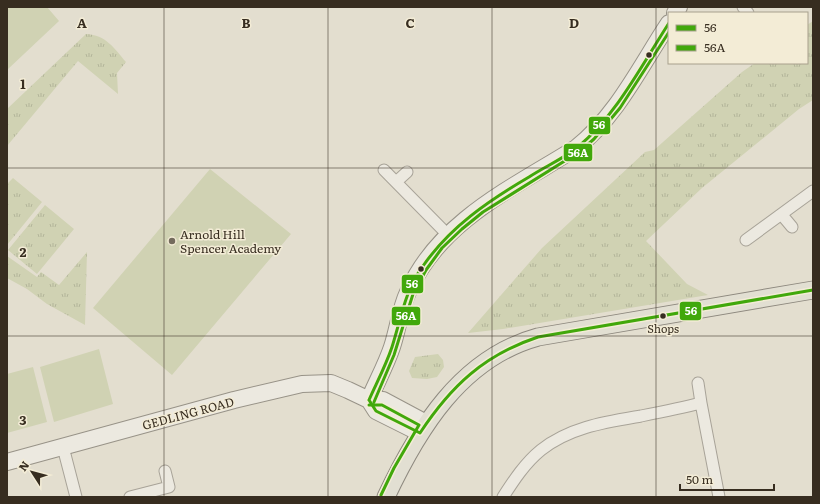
<svg xmlns="http://www.w3.org/2000/svg" width="820" height="504" viewBox="0 0 820 504" font-family="Literata,serif">
  <style>
    .grass { fill: url(#grass-tufts) }
    .garden { fill: #d0d2b3 }
    .lines { fill: none; stroke-linecap: round; stroke-linejoin: round }
    .street-casing { stroke: #a8a398; stroke-width: 13 }
    .secondary-casing { stroke: #989388; stroke-width: 18 }
    .primary-casing { stroke: #8e897f; stroke-width: 19 }
    .street { stroke: #ece9e0; stroke-width: 11 }
    .secondary { stroke: #ece9e0; stroke-width: 16 }
    .primary { stroke: #e2dfd2; stroke-width: 17 }
    .bus-1-casing { stroke: #f3ecd6; stroke-width: 6 }
    .bus-2-casing { stroke: #f3ecd6; stroke-width: 6 }
    .bus-1 { stroke: #41a80b; stroke-width: 3 }
    .bus-2 { stroke: #41a80b; stroke-width: 3 }
    .grid { fill: none; stroke: #372d20; stroke-width: 1; stroke-opacity: 0.55 }
    .bus-dot { fill: #372d20; stroke: #f3ecd6; stroke-width: 1.5 }
    .poi-dot { fill: #736b5d; stroke: #f3ecd6; stroke-width: 1.5 }
    .labels { text-anchor: middle; dominant-baseline: central; stroke-width: 3; stroke-linejoin: round; paint-order: stroke }
    .bus-label { font-size: 11px; fill: #372d20; stroke: #f3ecd6 }
    .poi-label { font-size: 12px; fill: #372d20; stroke: #f3ecd6; text-anchor: start }
    .street-label { font-size: 12px; fill: #372d20; stroke: #f3ecd6 }
    .grid-label { font-size: 13px; text-anchor: middle; font-weight: bold; fill: #372d20; stroke: #f3ecd6; stroke-width: 3; stroke-linejoin: round; paint-order: stroke }
    .line-badge { stroke: #f3ecd6; stroke-width: 1.5 }
    .badge-label { font-size: 11px; text-anchor: middle; font-weight: bold; fill: #fff }
  </style>
  <defs>
    <pattern id="grass-tufts" width="24" height="20" patternUnits="userSpaceOnUse"><rect width="24" height="20" fill="#d0d2b3"/><path d="M3 7l-1-3M5 7V3M7 7l1-3M15 17l-1-3M17 17v-4M19 17l1-3" fill="none" stroke="#b3b59a"/></pattern>
  </defs>
  <rect width="100%" height="100%" fill="#e3decf"/>
  <path class="grass" d="M813 21V100L799 109 702 188 646 241 687 284 708 295 503 329 468 333 542 248 645 152 654 150 742 72 755 63H807V25Z
    M86 34C106 35 114 48 126 62L117 73 118 94 78 61 7 146V109Z
    M13 178 42 202 7 245V184Z
    M45 205 74 229 37 274 8 250Z
    M87 252 85 325 47 304 27 289 7 278V256L37 277 41 272 59 285Z
    M438 354 443 360 444 367 437 377 427 379 412 378 409 371 415 357Z"/>
  <path class="garden" d="M7 7H47L59 21 7 70Z
    M210 169 291 234 172 375 93 308Z
    M99 349 113 404 54 422 40 367Z
    M33 367 47 422 7 433V374Z"/>
  <g class="lines">
    <defs>
      <path id="street" d="M743 7 748 13
        M384 170 447 234
        M396 182 407 172
        M782 215 792 227
        M746 240 813 191
        M698 383 701 403
        M63 447 76 497
        M130 497 169 487 165 471
        M503 497C514 480 525 463 541 450 570 427 606 422 641 416 661 412 681 408 701 403L719 497"/>
      <path id="secondary" d="M675 13 679 7
        M369 400C376 383 386 365 392 347 398 329 400 309 408 292 439 221 514 187 576 148 617 116 641 65 669 23
        M369 400H383L426 423
        M7 462 234 400 302 384 331 383 348 390 369 400 376 411 420 433"/>
      <path id="primary" d="M386 497C418 429 461 358 538 337L813 290"/>
    </defs>
    <use href="#street" class="street-casing"/>
    <use href="#secondary" class="secondary-casing"/>
    <use href="#primary" class="primary-casing"/>
    <use href="#street" class="street"/>
    <use href="#secondary" class="secondary"/>
    <use href="#primary" class="primary"/>
    <defs>
      <path id="bus-1" d="M369 400C377 382 386 365 392 347 401 319 405 290 423 266 450 227 488 201 529 177 544 167 563 159 578 147 618 113 641 66 669 23
        M369 400 376 411 420 433C451 386 484 355 538 337L813 290"/>
      <path id="bus-2" d="M374 402 394 355 413 294 426 270 442 248 462 229 483 212 579 152 594 139 620 108 669 32
        M369 405H382L419 425 394 468 381 495"/>
    </defs>
    <use href="#bus-1" class="bus-1-casing"/>
    <use href="#bus-2" class="bus-2-casing"/>
    <use href="#bus-1" class="bus-1"/>
    <use href="#bus-2" class="bus-2"/>
  </g>
  <path class="grid" d="M164 7V497M328 7V497M492 7V497M656 7V497M7 168H813M7 336H813"/>
  <g class="bus-dot">
    <circle cx="649" cy="55" r="3.5"/>
    <circle cx="421" cy="269" r="3.5"/>
    <circle cx="663" cy="316" r="3.5"/>
  </g>
  <circle class="poi-dot" cx="172" cy="241" r="4"/>
  <g class="labels">
    <g class="bus-label">
      <text x="663" y="328">Shops</text>
    </g>
    <g class="poi-label">
      <text x="180" y="234">Arnold Hill<tspan x="180" dy="14">Spencer Academy</tspan></text>
    </g>
    <g class="street-label">
      <text transform="translate(188 413) rotate(-15)">GEDLING ROAD</text>
    </g>
  </g>
  <g class="grid-label">
    <text x="82" y="28">A</text>
    <text x="246" y="28">B</text>
    <text x="410" y="28">C</text>
    <text x="574" y="28">D</text>
    <text x="23" y="89">1</text>
    <text x="23" y="257">2</text>
    <text x="23" y="425">3</text>
  </g>
  <g class="line-badge">
    <rect x="588" y="116" width="23" height="19" rx="4" fill="#41a80b"/>
    <rect x="563" y="143" width="30" height="19" rx="4" fill="#41a80b"/>
    <rect x="401" y="274" width="23" height="20" rx="4" fill="#41a80b"/>
    <rect x="679" y="301" width="23" height="20" rx="4" fill="#41a80b"/>
    <rect x="391" y="306" width="30" height="20" rx="4" fill="#41a80b"/>
  </g>
  <g class="badge-label">
    <text x="599" y="129">56</text>
    <text x="578" y="157">56A</text>
    <text x="412" y="288">56</text>
    <text x="691" y="315">56</text>
    <text x="406" y="320">56A</text>
  </g>
  <rect width="820" height="504" fill="none" stroke="#372d20" stroke-width="16"/>
  <rect x="668" y="12" width="140" height="52" fill="#f3ecd6" stroke="#a8a08d"/>
  <rect x="676" y="25" width="20" height="6" fill="#41a80b" stroke="#a8a08d"/>
  <text x="704" y="32" font-size="12" fill="#372d20">56</text>
  <rect x="676" y="45" width="20" height="6" fill="#41a80b" stroke="#a8a08d"/>
  <text x="704" y="52" font-size="12" fill="#372d20">56A</text>
  <g transform="translate(32 472) rotate(306)" stroke="#f3ecd6" stroke-width="3" paint-order="stroke">
  <path d="M0-3L7 15L0 10L-7 15Z" fill="#372d20"/>
  <text y="-6" font-size="11" font-weight="bold" text-anchor="middle" fill="#372d20">N</text>
  </g>
  <path d="M680 484v6h94v-6" fill="none" stroke="#372d20" stroke-width="2"/>
  <text x="686" y="484" font-size="12" fill="#372d20" stroke="#f3ecd6" stroke-width="3" paint-order="stroke">50 m</text>
</svg>
